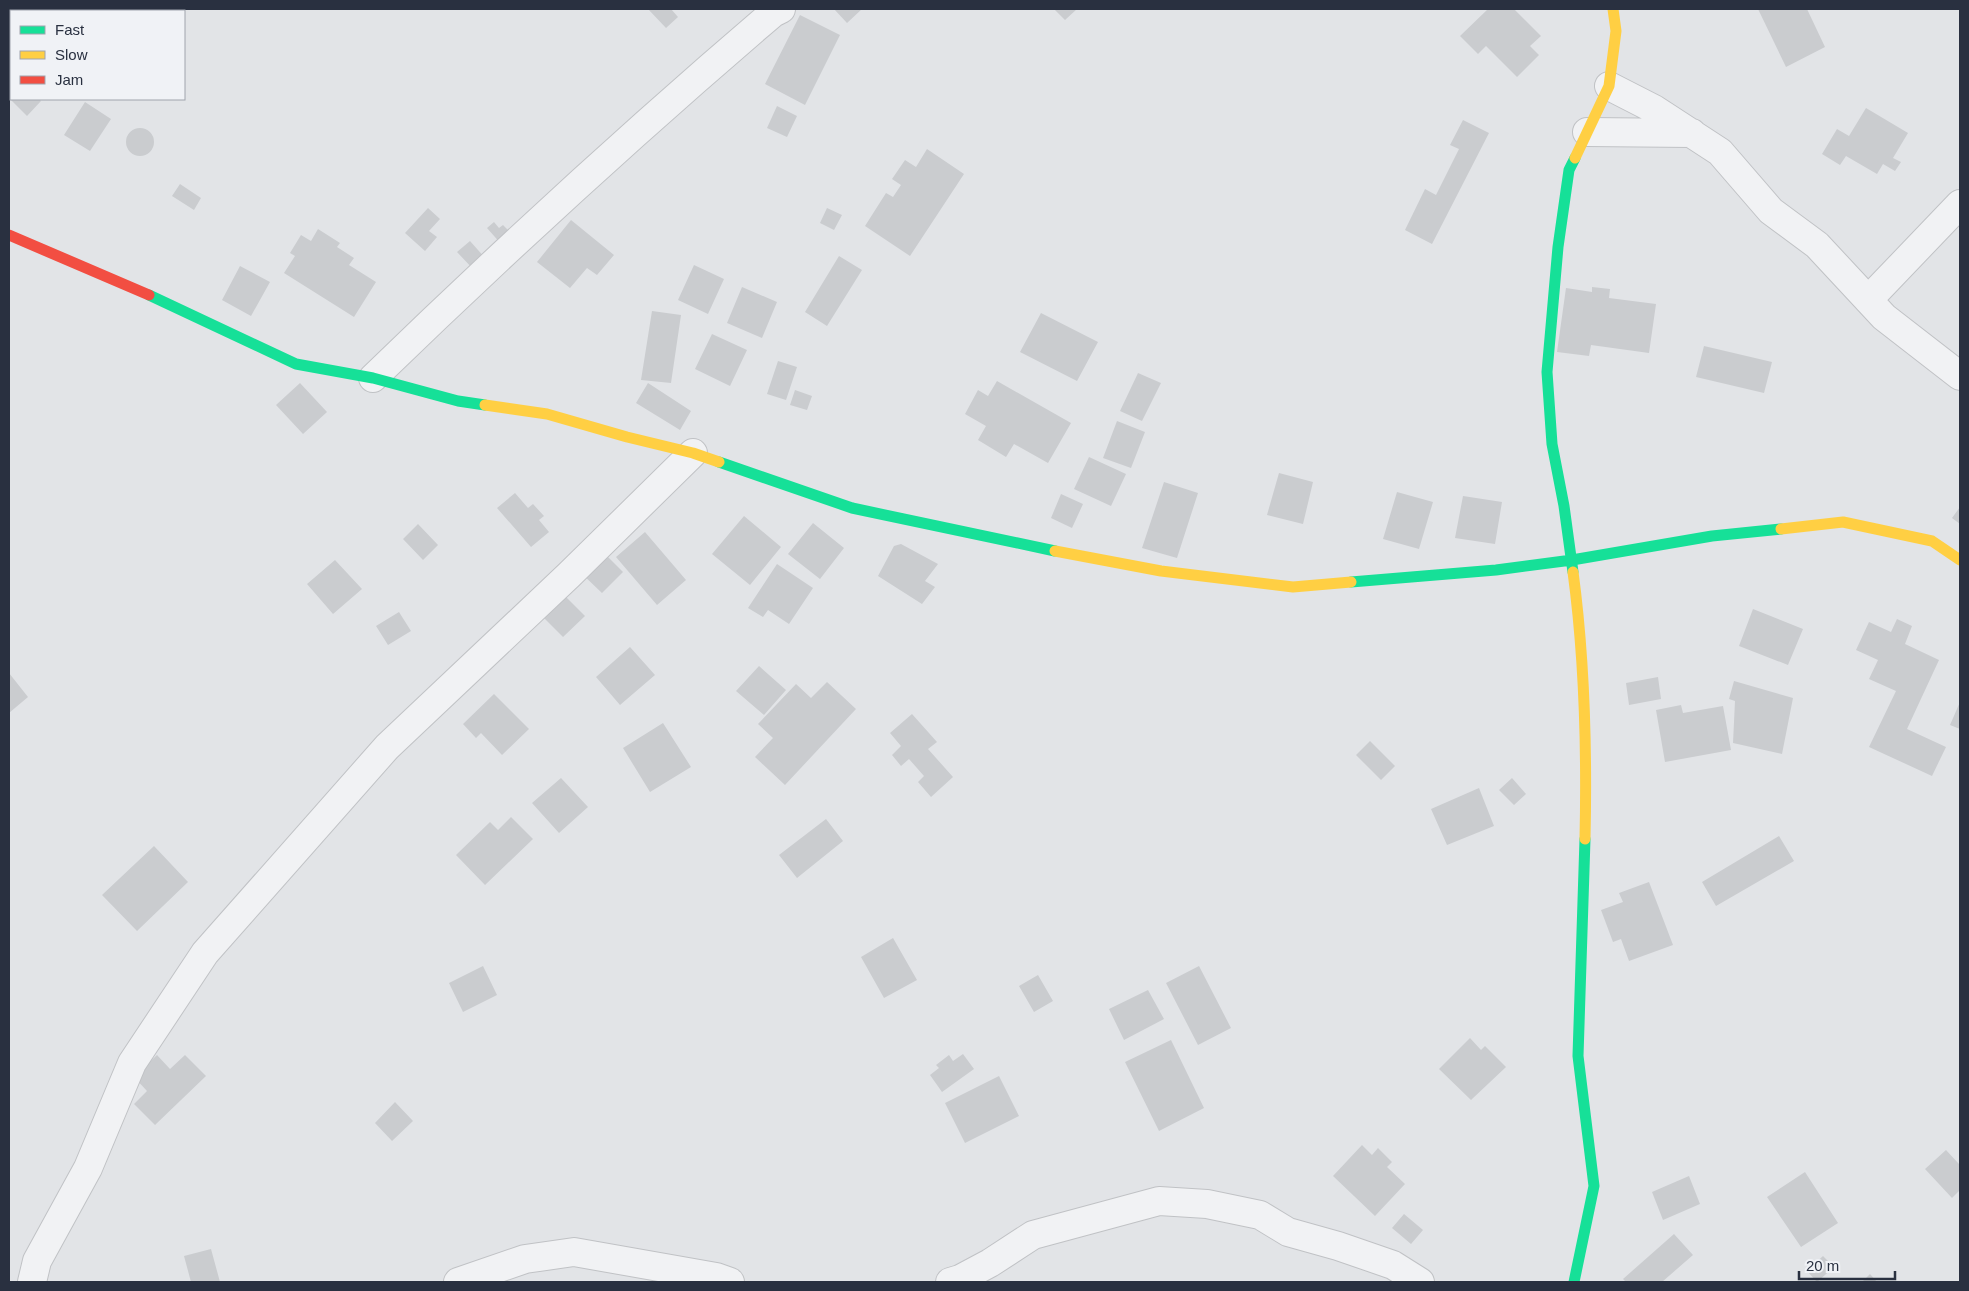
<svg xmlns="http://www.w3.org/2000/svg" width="1969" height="1291" viewBox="0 0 1969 1291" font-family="Arial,sans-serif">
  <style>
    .building { fill: #cacccf }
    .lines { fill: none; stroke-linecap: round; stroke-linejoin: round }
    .street-casing { stroke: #c0c2c5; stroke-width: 30 }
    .street { stroke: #f1f2f4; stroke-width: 28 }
    .fast { stroke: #16e098; stroke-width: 11 }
    .slow { stroke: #ffcf43; stroke-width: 11 }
    .jam { stroke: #f24e42; stroke-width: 11 }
  </style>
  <rect width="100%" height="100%" fill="#e2e4e7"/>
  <path class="building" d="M648 9H671L678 17 666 28Z
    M834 9H862L847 23Z
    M1054 9H1077L1065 20Z
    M1488 9H1514L1541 36 1530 46 1539 55 1517 77 1486 46 1478 54 1460 36Z
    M1758 9H1807L1825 47 1786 67Z
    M800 15 840 35 805 105 765 84Z
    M11 77V99H39L41 101 27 116 9 98V79Z
    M85 102 111 119 90 151 64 135Z
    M777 106 797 116 787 137 767 128Z
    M1866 108 1908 133 1893 158 1901 162 1895 171 1883 164 1877 174 1846 156 1840 165 1822 154 1837 129 1849 136Z
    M1463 120 1489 133 1432 244 1405 230 1425 189 1436 195 1459 149 1450 145Z
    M126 142a14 14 0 1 1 28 0a14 14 0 1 1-28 0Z
    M927 149 964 174 910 256 865 226 886 193 893 197 901 185 892 179 905 160 916 167Z
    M180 184 201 198 194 210 172 196Z
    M428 208 440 219 429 231 437 237 425 251 405 233Z
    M827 208 842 215 834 230 820 223Z
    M571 220 614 255 597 275 587 268 570 288 537 262Z
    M494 222 499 228 503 225 513 235 502 245 487 228Z
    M318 229 340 243 337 247 354 258 349 265 376 282 354 317 284 273 295 256 290 253 301 235 311 241Z
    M470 241 486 259 474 270 457 252Z
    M839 256 862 270 827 326 805 312Z
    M694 265 724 279 708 314 678 300Z
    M240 266 270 282 251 316 222 300Z
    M742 287 777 302 762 338 727 323Z
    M1592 287 1610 289 1609 298 1656 304 1649 353 1591 345 1589 356 1557 352 1566 288 1592 292Z
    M652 311 681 315 671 383 641 380Z
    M1041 313 1098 342 1077 381 1020 352Z
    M712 334 747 350 730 386 695 369Z
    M1704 346 1772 362 1764 393 1696 377Z
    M778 361 797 367 786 400 767 394Z
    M1138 373 1161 383 1142 421 1120 411Z
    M997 381 1071 423 1048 463 1014 444 1006 457 978 440 986 426 965 414 978 390 988 396Z
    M300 383 327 412 303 434 276 405Z
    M648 383 691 411 680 430 636 403Z
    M795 390 812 396 807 410 790 405Z
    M1117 421 1145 432 1131 468 1103 458Z
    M1089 457 1126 474 1111 506 1074 489Z
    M1279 473 1313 482 1303 524 1267 515Z
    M1164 482 1198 493 1177 558 1142 548Z
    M1397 492 1433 502 1419 549 1383 539Z
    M515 493 528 508 533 504 544 516 539 520 549 532 531 547 497 508Z
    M1061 494 1083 504 1072 528 1051 518Z
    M1463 496 1502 502 1495 544 1455 538Z
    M1960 507V524L1952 518Z
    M744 516 781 547 750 585 712 554Z
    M813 523 844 548 820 579 788 554Z
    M418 524 438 545 423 560 403 539Z
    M645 532 686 580 657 605 616 557Z
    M901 544 938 564 925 581 935 587 922 604 878 576 894 546Z
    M601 550 623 572 602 593 580 572Z
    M335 560 362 589 333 614 307 584Z
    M777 564 813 588 789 624 768 610 763 617 748 608Z
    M559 590 585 616 563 637 537 611Z
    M1753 609 1803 629 1788 665 1739 646Z
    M399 612 411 631 388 645 376 626Z
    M1897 619 1912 626 1905 644 1939 660 1907 729 1946 747 1932 776 1869 747 1896 691 1869 679 1878 660 1856 650 1869 622 1891 632Z
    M630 647 655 675 620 705 596 677Z
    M759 666 786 690 764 715 736 691Z
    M9 673 28 697 9 713Z
    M1658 677 1661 699 1629 705 1626 683Z
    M1734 681 1793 698 1782 754 1733 743 1735 701 1729 699Z
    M827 682 856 709 785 785 755 757 773 738 758 724 796 684 811 698Z
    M494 694 529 729 502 755 481 733 476 738 463 724Z
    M1960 702V729L1950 725Z
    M1681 705 1683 713 1723 706 1731 750 1665 762 1656 710Z
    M912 714 937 742 928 749 953 777 931 797 918 782 924 776 909 759 901 766 892 755 901 746 890 733Z
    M663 723 691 767 650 792 623 748Z
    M1370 741 1395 766 1381 780 1356 755Z
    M561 778 588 807 559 833 532 803Z
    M1512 778 1526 794 1514 805 1499 790Z
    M1479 788 1494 826 1447 845 1431 809Z
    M511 817 533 839 485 885 456 855 490 822 498 830Z
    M826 819 843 841 797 878 779 855Z
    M1779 836 1794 861 1716 906 1702 882Z
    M154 846 188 882 137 931 102 895Z
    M1649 882 1673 945 1629 961 1621 939 1613 942 1601 910 1623 902 1619 893Z
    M893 938 917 980 884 998 861 957Z
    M483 966 497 995 463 1012 449 983Z
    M1199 966 1231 1028 1198 1045 1166 983Z
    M1038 975 1053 1001 1034 1012 1019 986Z
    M1148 990 1164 1019 1124 1040 1109 1009Z
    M1470 1038 1481 1050 1485 1046 1506 1067 1471 1100 1439 1069Z
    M1171 1040 1204 1108 1159 1131 1125 1062Z
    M963 1054 974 1069 942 1092 930 1075 939 1068 936 1065 949 1055 953 1061Z
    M157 1055 170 1069 185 1055 206 1076 155 1125 134 1104 147 1091 134 1077Z
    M999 1076 1019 1116 965 1143 945 1103Z
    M395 1102 413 1121 392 1141 375 1123Z
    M1362 1145 1372 1155 1378 1148 1392 1162 1387 1167 1405 1184 1375 1216 1333 1176Z
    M1946 1150 1959 1164 1960 1163V1190L1952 1198 1925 1169Z
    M1805 1172 1838 1223 1801 1247 1767 1197Z
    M1689 1176 1700 1204 1663 1220 1652 1192Z
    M1404 1214 1423 1230 1411 1244 1392 1228Z
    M1674 1234 1693 1255 1662 1282H1626L1623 1279Z
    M211 1249 220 1282H191L184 1256Z
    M1823 1256 1834 1267 1817 1282 1807 1271Z
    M1870 1274 1877 1282H1862Z"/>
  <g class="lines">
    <defs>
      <path id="street" d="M1609 86 1654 109 1720 152 1771 211 1817 245 1884 317 1960 376
        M1587 132 1692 133
        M1868 300 1960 204
        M373 378C503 252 636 130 773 13L781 9
        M32 1282 37 1261 88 1168 132 1063 205 953 387 747 569 575 693 453
        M458 1282 525 1259 574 1252 716 1277 730 1282
        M950 1282 960 1279 990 1263 1033 1235 1159 1201 1207 1204 1260 1215 1288 1232 1338 1246 1393 1265 1420 1282"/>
    </defs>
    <use href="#street" class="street-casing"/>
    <use href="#street" class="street"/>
    <path class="fast" d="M149 295 296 364 373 378 458 401 485 405
      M719 462 852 508 1055 551
      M1573 572 1564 506 1552 444 1547 372 1558 247 1569 170 1575 158
      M1351 582 1496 570 1572 560 1712 536 1781 529
      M1574 1282 1594 1186 1578 1056 1585 839"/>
    <path class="slow" d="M1575 158 1609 86 1616 31 1613 9
      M485 405 547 414 627 437 693 453 719 462
      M1781 529 1843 522 1932 541 1960 560
      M1055 551 1161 571 1293 587 1351 582
      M1573 572C1585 661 1587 749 1585 839"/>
    <path class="jam" d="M9 235 149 295"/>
  </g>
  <rect width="1969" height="1291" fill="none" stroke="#293040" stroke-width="20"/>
  <rect x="10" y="10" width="175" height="90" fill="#f0f2f6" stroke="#a0a4ad"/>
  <rect x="20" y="26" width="25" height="8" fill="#16e098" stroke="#a0a4ad"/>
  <text x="55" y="35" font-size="15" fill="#293040">Fast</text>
  <rect x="20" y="51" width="25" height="8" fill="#ffcf43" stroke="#a0a4ad"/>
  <text x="55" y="60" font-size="15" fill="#293040">Slow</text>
  <rect x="20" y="76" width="25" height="8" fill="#f24e42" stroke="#a0a4ad"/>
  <text x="55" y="85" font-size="15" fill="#293040">Jam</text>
  <path d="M1799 1271v8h96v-8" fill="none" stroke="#293040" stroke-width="2.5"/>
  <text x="1806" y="1271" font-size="15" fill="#293040" stroke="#f0f2f6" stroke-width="4" paint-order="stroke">20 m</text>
</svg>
